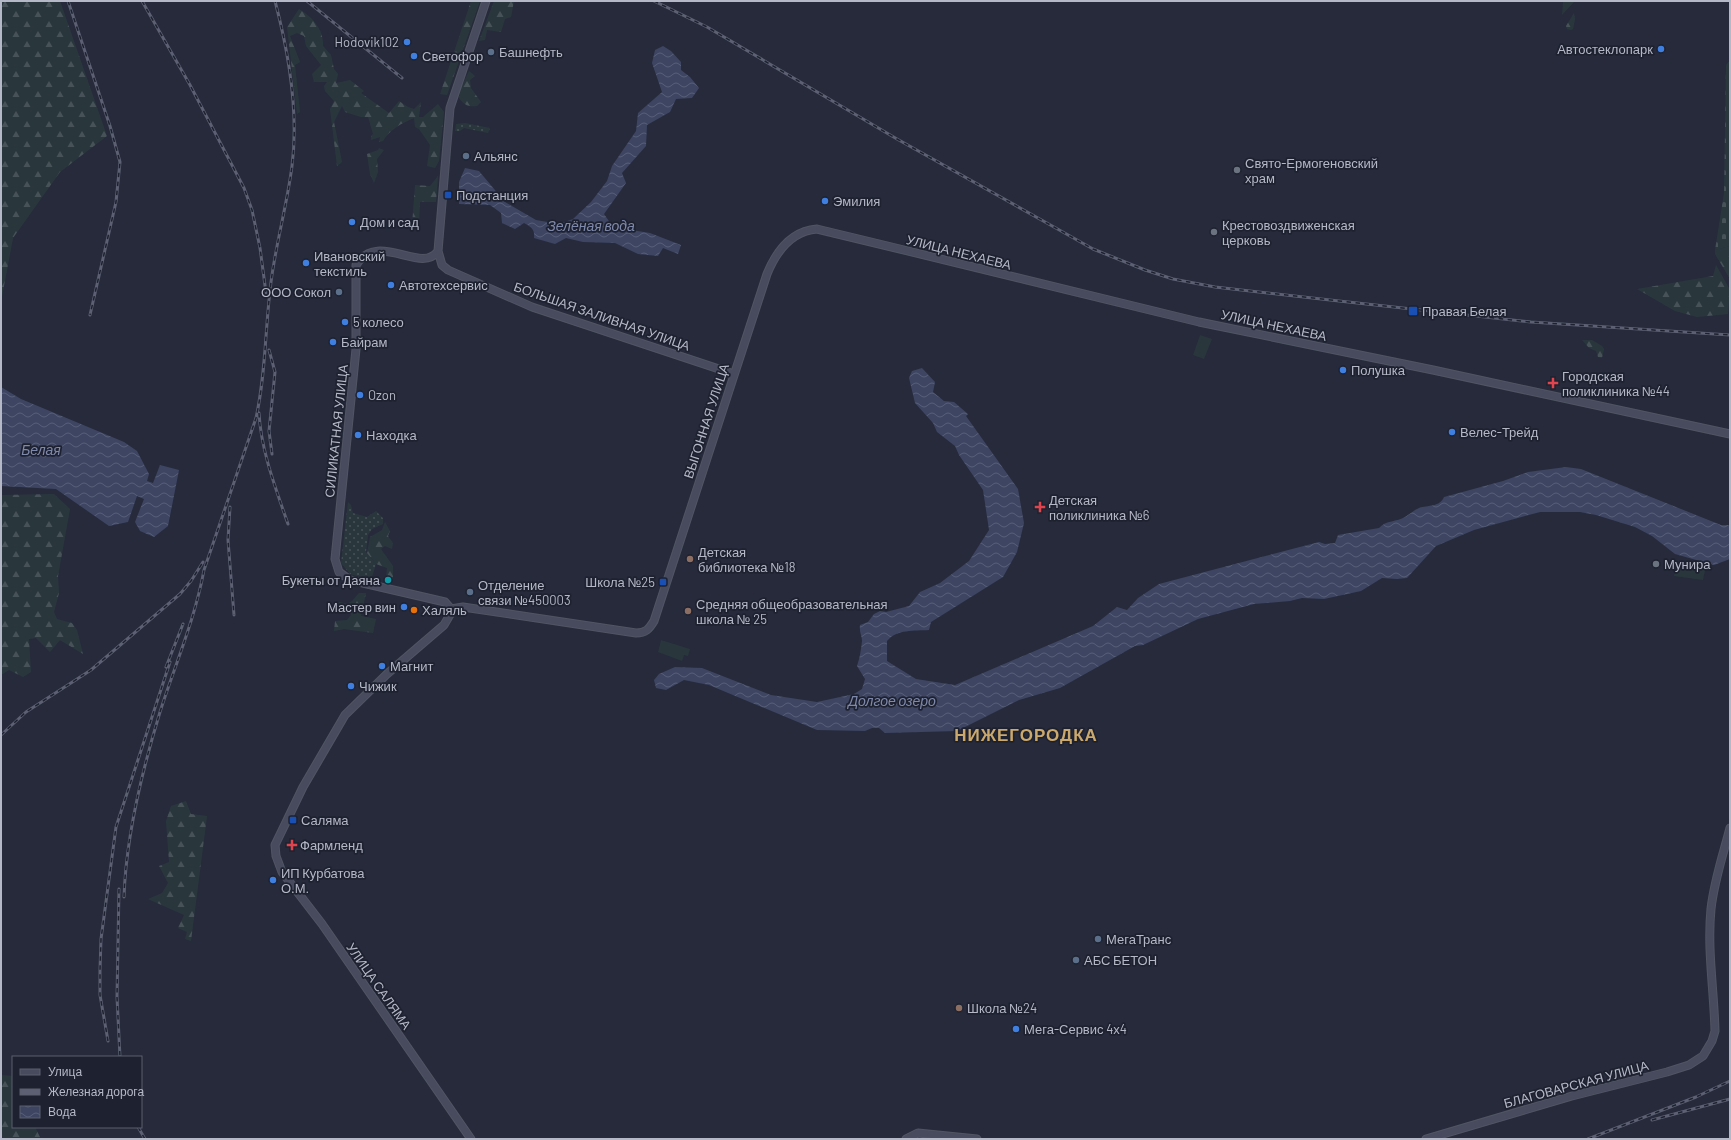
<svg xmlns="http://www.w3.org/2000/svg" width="1731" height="1140" viewBox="0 0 1731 1140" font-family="Barlow,sans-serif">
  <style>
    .grass { fill: url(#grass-dots) }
    .forest { fill: url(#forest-firs) }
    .cemetery { fill: url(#cemetery-stones) }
    .park { fill: #29373d }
    .water { fill: url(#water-waves) }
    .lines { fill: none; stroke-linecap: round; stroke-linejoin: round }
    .secondary-casing { stroke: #515563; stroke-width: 9 }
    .secondary { stroke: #484b5e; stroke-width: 7 }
    .rail-casing { stroke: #5c6072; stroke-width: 3 }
    .rail { stroke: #1e2230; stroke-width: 1.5; stroke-dasharray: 4.5; stroke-linecap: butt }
    .shop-dot { fill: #3f7fe0; stroke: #1e2230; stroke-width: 1.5 }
    .service-dot { fill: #5c6f8a; stroke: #1e2230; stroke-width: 1.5 }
    .worship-dot { fill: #6b7280; stroke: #1e2230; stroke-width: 1.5 }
    .transit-dot { fill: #1a4fb4; stroke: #1e2230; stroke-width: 1.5 }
    .health-dot { fill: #e0444e; stroke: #1e2230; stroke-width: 1.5 }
    .education-dot { fill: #8d6e63; stroke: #1e2230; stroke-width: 1.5 }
    .culture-dot { fill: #0f9aa8; stroke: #1e2230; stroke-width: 1.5 }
    .food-dot { fill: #e8710a; stroke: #1e2230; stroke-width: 1.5 }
    .labels { text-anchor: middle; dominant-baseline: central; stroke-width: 3.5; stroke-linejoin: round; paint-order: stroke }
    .poi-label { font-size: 13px; fill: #b5b8c7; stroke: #1e2230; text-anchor: start }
    .street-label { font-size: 13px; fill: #b5b8c7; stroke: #1e2230 }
    .water-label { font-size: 14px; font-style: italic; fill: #7f89ab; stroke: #1e2230 }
    .district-label { font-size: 17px; font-weight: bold; letter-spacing: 1px; fill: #cba86c; stroke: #1e2230 }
  </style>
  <defs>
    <pattern id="grass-dots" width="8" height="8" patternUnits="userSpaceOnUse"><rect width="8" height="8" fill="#29373d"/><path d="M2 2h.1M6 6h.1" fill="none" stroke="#465258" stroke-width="1.8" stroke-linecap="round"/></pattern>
    <pattern id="forest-firs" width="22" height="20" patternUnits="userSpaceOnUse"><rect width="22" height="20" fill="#29373d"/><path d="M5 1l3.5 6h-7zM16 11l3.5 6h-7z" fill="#465258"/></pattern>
    <pattern id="cemetery-stones" width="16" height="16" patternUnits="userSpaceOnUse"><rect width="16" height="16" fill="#29373d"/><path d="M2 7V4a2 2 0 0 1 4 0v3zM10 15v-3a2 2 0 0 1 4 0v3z" fill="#465258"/></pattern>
    <pattern id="water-waves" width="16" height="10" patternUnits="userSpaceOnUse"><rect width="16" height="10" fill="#3d4562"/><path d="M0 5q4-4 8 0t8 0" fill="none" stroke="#575e77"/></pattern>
  </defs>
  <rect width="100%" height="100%" fill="#262a3b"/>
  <path class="grass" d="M465 123 490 128 488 133 464 128 460 131H455L456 124Z
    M348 502 351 505 353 513 367 517 376 511 383 518V524L372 529 368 535 366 552 376 564 371 580 350 574 341 563Z"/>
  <path class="forest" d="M1 1H60L107 136 60 172 13 238 1 302Z
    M471 1H480L447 95 440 94Z
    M494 1H514L511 17 505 19 501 32 487 30 485 40 479 41Z
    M299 9C312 17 324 29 323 46L331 55 334 69 338 74 336 83 350 80 364 91 361 93 389 113 399 101 408 107 414 109 421 102 419 117H423L438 104 444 112 439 161 435 168 427 166 430 145 419 129 415 127 414 118C402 123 389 130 383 141L379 142 380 137 371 140V136L373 134 368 117H361L345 112 342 106 334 122 342 162 337 166 330 109 334 101 325 91 324 86 327 82H314L312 74 321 65 306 46 304 36 297 33 290 36 300 62 295 65 300 112 297 114 287 27Z
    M1574 13 1575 19 1573 29 1571 30 1567 29 1566 26Z
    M469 71 475 76 470 80 471 88 481 102 477 106C468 107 464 105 459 98L461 88Z
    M379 148 384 150 377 159 378 172 374 183 370 174 367 154 378 150Z
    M438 176 436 202H420L419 223 412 225 415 185 430 186Z
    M1730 246V279L1715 254V250Z
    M1716 265 1730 290 1728 314 1697 317 1675 311 1637 289 1713 276Z
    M1582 340H1592L1602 346 1604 349 1602 358 1598 357 1596 351 1589 348Z
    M54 494 70 509 58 576 59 593 54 612 57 619 72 623 77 630 83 654 60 640 50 652 36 638 29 639 31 672 23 677 9 670 1 675V495Z
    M385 522 390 531 388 536 393 543 392 549 385 546 381 549 393 566V579L386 577 387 568 376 564 367 553 370 537 382 530Z
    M359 593H366L361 616 376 619 373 633 344 629 334 631 335 621 347 620 351 615 348 608H343L336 612 335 603 340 602 347 604 352 601Z
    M186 801 191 814 207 816 191 941 185 939 187 932 178 928 184 915 148 899 162 893 168 883 159 866 169 862 166 821 171 806Z
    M1 1075 13 1076V1127H35L41 1139H1Z"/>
  <path class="cemetery" d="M1730 60V246L1715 250 1724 193 1726 65Z"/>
  <path class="park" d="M1563 1H1575L1562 15Z
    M1200 335 1212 339 1204 359 1193 355Z
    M1676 562 1706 566 1703 580 1674 576Z
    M661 640 690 649 688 656 684 655 682 661 658 652Z"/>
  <path class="water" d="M663 46 671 51 681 62V70L690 77 699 88 692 98 676 99 670 112 647 125 646 146 622 173 626 183 604 214 613 227 650 233 681 245 678 254 663 248 658 256 638 254 615 243 583 242 566 238 555 244 534 238C535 229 531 227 524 223L515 229 502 223 501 213 490 205 459 204V182L465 168 479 171 505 202 536 220 559 224 573 219 591 202 607 181 612 166 636 131 638 113 662 92 652 63 655 50Z
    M922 368 935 382 933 392 944 401 954 402 968 414 966 416 1018 489 1024 523 1017 552 1003 577 931 622 929 630C914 631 897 629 887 641V661L916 679 955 685 1093 626 1117 607 1127 610 1138 598 1159 584 1319 542 1325 544 1335 543 1338 535 1379 528C1386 520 1397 522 1405 517 1410 514 1414 510 1419 508 1428 505 1440 507 1444 497L1503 481 1528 472 1566 467 1581 469 1721 525H1730V559L1714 565 1675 554 1652 536 1635 527 1596 515 1580 512H1540L1474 530 1436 546 1407 578 1397 579 1382 578 1361 591 1324 599 1302 598 1290 601 1254 604 1198 619 1143 645 1135 646 1060 688 1019 700 957 731 885 733 879 728H872L865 731 817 730 709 685 684 680 666 690 656 688 654 680 659 674 675 667 702 668 771 695 817 702 854 694 862 689 865 679 857 666C860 657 861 650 862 641 862 636 859 632 860 625L868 622 874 614 880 611 886 612 909 606 920 592 940 583 969 561 989 530 983 490 959 455 955 446 937 432 933 423 915 403 909 378 912 371Z
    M1 387 21 399 124 442 137 451 149 474 147 481 153 483 160 465 179 470 168 526 154 537 140 531 135 522 144 499 137 496 128 522 109 526 56 489 1 486Z"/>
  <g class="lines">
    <defs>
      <path id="secondary" d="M486 1 450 108 438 251 442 265 448 270 532 307 734 374
        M438 251C421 275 378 230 356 265V349L335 559 339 572 350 580 445 602 451 609 463 607 636 633C646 633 649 629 654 621L767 274C776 252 791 231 817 229L871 242 1199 322 1433 370 1730 434
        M451 609V613L444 625 387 674 345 715 303 787 275 845 276 856 282 872 322 924 471 1139
        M906 1139 918 1133 977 1139
        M1426 1139 1572 1096 1667 1072 1689 1065 1703 1056 1712 1041 1715 1031C1714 990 1707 949 1711 909 1714 881 1723 855 1730 828"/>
    </defs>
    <use href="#secondary" class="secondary-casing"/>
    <use href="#secondary" class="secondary"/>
    <defs>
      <path id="rail" d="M68 1 110 126 120 162 116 202 90 315
        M142 1 190 85 244 188 252 210 260 248 266 293
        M307 1 402 78
        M654 1 707 27 897 139 1054 227 1093 249 1145 270 1173 279 1215 287 1339 301 1531 322 1730 335
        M269 350 275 372 269 431 272 454
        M259 413C261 451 276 489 288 524
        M230 507 228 540 234 615
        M166 667 183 624
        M1 735 26 712 91 670 180 594 191 581 203 562
        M119 889 117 997 120 1057
        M124 897C126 835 142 771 160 712 175 665 195 619 204 570L256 418C266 373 265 328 271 282 276 243 287 205 292 166 299 111 289 54 275 1
        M108 1041 100 995V970L101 939 116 827 170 662
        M1652 1120 1730 1099
        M138 1127 145 1139
        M1588 1139 1696 1097 1730 1081"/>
    </defs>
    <use href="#rail" class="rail-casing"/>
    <use href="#rail" class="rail"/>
  </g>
  <g class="shop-dot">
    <circle cx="407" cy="42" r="4"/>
    <circle cx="1661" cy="49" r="4"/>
    <circle cx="414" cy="56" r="4"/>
    <circle cx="825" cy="201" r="4"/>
    <circle cx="352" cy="222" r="4"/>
    <circle cx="306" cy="263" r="4"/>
    <circle cx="391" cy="285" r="4"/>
    <circle cx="345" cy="322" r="4"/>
    <circle cx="333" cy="342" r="4"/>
    <circle cx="1343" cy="370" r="4"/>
    <circle cx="360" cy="395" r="4"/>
    <circle cx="1452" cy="432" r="4"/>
    <circle cx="358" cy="435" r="4"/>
    <circle cx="404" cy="607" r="4"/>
    <circle cx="382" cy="666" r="4"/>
    <circle cx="351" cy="686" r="4"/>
    <circle cx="273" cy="880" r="4"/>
    <circle cx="1016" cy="1029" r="4"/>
  </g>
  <g class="service-dot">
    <circle cx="491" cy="52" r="4"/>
    <circle cx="466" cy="156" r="4"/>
    <circle cx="339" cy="292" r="4"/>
    <circle cx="470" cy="592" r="4"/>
    <circle cx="1098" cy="939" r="4"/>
    <circle cx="1076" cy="960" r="4"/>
  </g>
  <g class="worship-dot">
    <circle cx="1237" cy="170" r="4"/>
    <circle cx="1214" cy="232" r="4"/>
    <circle cx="1656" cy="564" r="4"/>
  </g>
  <g class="transit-dot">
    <rect x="444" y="191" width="8" height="8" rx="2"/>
    <rect x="1408" y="306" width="10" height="10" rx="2"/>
    <rect x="659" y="578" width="8" height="8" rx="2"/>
    <rect x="289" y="816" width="8" height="8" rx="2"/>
  </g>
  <g class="health-dot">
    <path d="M1551 377h4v4h4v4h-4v4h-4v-4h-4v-4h4z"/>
    <path d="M1038 501h4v4h4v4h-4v4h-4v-4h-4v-4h4z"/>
    <path d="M290 839h4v4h4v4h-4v4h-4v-4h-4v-4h4z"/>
  </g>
  <g class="education-dot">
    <circle cx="690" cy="559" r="4"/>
    <circle cx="688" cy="611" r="4"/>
    <circle cx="959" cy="1008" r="4"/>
  </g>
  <circle class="culture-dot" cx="388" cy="580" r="4"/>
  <circle class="food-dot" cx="414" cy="610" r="4"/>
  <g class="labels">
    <g class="poi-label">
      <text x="399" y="42" text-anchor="end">Hodovik102</text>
      <text x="1653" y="49" text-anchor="end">Автостеклопарк</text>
      <text x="499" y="52">Башнефть</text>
      <text x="422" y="56">Светофор</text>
      <text x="474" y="156">Альянс</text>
      <text x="1245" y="163">Свято-Ермогеновский<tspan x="1245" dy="15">храм</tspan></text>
      <text x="456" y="195">Подстанция</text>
      <text x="833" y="201">Эмилия</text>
      <text x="360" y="222">Дом и сад</text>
      <text x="1222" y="225">Крестовоздвиженская<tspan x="1222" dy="15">церковь</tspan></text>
      <text x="314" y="256">Ивановский<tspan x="314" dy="15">текстиль</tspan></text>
      <text x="399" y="285">Автотехсервис</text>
      <text x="331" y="292" text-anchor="end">ООО Сокол</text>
      <text x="1422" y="311">Правая Белая</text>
      <text x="353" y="322">5 колесо</text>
      <text x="341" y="342">Байрам</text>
      <text x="1351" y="370">Полушка</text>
      <text x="1562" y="376">Городская<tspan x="1562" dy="15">поликлиника №44</tspan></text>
      <text x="368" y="395">Ozon</text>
      <text x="1460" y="432">Велес-Трейд</text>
      <text x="366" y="435">Находка</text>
      <text x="1049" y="500">Детская<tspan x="1049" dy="15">поликлиника №6</tspan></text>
      <text x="698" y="552">Детская<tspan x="698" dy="15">библиотека №18</tspan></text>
      <text x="1664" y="564">Мунира</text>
      <text x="380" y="580" text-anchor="end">Букеты от Даяна</text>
      <text x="655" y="582" text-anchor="end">Школа №25</text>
      <text x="478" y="585">Отделение<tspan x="478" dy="15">связи №450003</tspan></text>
      <text x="696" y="604">Средняя общеобразовательная<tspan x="696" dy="15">школа № 25</tspan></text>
      <text x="396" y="607" text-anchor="end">Мастер вин</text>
      <text x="422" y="610">Халяль</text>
      <text x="390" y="666">Магнит</text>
      <text x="359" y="686">Чижик</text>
      <text x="301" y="820">Саляма</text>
      <text x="300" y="845">Фармленд</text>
      <text x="281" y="873">ИП Курбатова<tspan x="281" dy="15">О.М.</tspan></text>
      <text x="1106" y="939">МегаТранс</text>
      <text x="1084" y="960">АБС БЕТОН</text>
      <text x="967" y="1008">Школа №24</text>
      <text x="1024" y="1029">Мега-Сервис 4х4</text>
    </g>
    <g class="street-label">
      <text transform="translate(959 252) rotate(14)">УЛИЦА НЕХАЕВА</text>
      <text transform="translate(602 316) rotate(19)">БОЛЬШАЯ ЗАЛИВНАЯ УЛИЦА</text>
      <text transform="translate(1274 325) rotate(12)">УЛИЦА НЕХАЕВА</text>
      <text transform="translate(706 421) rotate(-72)">ВЫГОННАЯ УЛИЦА</text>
      <text transform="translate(336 431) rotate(-84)">СИЛИКАТНАЯ УЛИЦА</text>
      <text transform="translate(379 986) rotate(55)">УЛИЦА САЛЯМА</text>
      <text transform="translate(1576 1084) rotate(-15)">БЛАГОВАРСКАЯ УЛИЦА</text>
    </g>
    <g class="water-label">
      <text x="591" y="225">Зелёная вода</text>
      <text x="41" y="449">Белая</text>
      <text x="892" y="700">Долгое озеро</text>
    </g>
    <g class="district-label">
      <text x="1026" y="734">НИЖЕГОРОДКА</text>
    </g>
  </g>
  <rect width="1731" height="1140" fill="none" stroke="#b5b8c7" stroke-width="4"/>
  <rect x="12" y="1056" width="130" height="72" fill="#1e2230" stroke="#5a5e6c"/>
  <rect x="20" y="1069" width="20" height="6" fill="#484b5e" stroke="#5a5e6c"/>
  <text x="48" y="1076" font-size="12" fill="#b5b8c7">Улица</text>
  <rect x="20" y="1089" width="20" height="6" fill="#5c6072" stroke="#5a5e6c"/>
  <text x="48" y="1096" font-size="12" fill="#b5b8c7">Железная дорога</text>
  <rect x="20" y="1106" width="20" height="12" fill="url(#water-waves)" stroke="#5a5e6c"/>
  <text x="48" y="1116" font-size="12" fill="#b5b8c7">Вода</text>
</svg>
